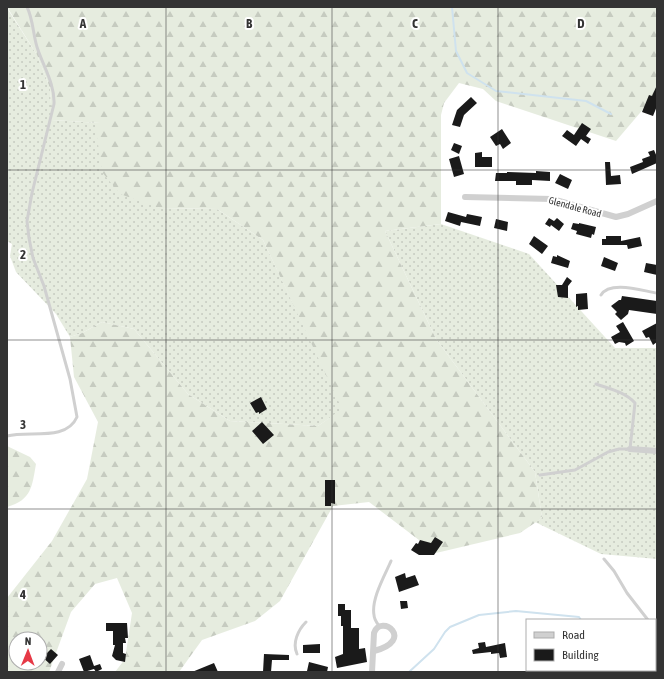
<svg xmlns="http://www.w3.org/2000/svg" width="664" height="679" viewBox="0 0 664 679" font-family="'Asap Condensed',sans-serif">
  <style>
    .grass { fill: url(#grass-dots) }
    .forest { fill: url(#forest-firs); fill-rule: evenodd }
    .lines { fill: none; stroke-linecap: round; stroke-linejoin: round }
    .stream { stroke: #cfe2ee; stroke-width: 2 }
    .building { fill: #1a1a1a }
    .service { stroke: #d0d0d0; stroke-width: 3 }
    .minor { stroke: #d0d0d0; stroke-width: 6 }
    .grid { fill: none; stroke: #333; stroke-width: 1; stroke-opacity: 0.55 }
    .labels { text-anchor: middle; dominant-baseline: central; stroke-width: 4; stroke-linejoin: round; paint-order: stroke }
    .street-label { font-size: 10px; fill: #333; stroke: #fff }
    .grid-label { font-size: 13px; text-anchor: middle; font-weight: bold; fill: #333; stroke: #fff; stroke-width: 4; stroke-linejoin: round; paint-order: stroke }
  </style>
  <defs>
    <pattern id="grass-dots" width="8" height="8" patternUnits="userSpaceOnUse"><rect width="8" height="8" fill="#e6ecdf"/><path d="M2 2h.1M6 6h.1" fill="none" stroke="#c6cbc0" stroke-width="1.8" stroke-linecap="round"/></pattern>
    <pattern id="forest-firs" width="22" height="20" patternUnits="userSpaceOnUse"><rect width="22" height="20" fill="#e6ecdf"/><path d="M5 1l3.5 6h-7zM16 11l3.5 6h-7z" fill="#c6cbc0"/></pattern>
  </defs>
  <rect width="100%" height="100%" fill="#fff"/>
  <path class="grass" d="M7 8 37 55 50 88 52 120 100 123 159 208 217 209 263 240 343 409 318 426 230 421 188 394 134 329 102 322 82 333 70 337 56 314 16 272 10 256 12 244 7 241Z
    M441 224 529 254 615 348H657V559L601 554 535 522 542 518 535 472 436 339 385 231Z"/>
  <path class="forest" d="M7 7H657V93L616 141 496 101 483 89 459 83 444 103 441 115V224L385 231 436 339 535 472 542 518 520 533 436 553 369 502 333 506 280 601 255 621 202 640 179 672H115L125 659 132 613 117 578 95 584 71 612 49 672H7V598L52 541 87 479 98 422 74 377 70 337 82 333 102 322 134 329 188 394 230 421 318 426 342 409 263 240 217 209 159 208 120 194 102 172 96 130 100 123 52 120 50 88 37 55ZM16 639H40V663H16Z
    M7 446 30 457 36 464C32 486 32 500 7 507Z"/>
  <g class="lines">
    <path class="stream" d="M452 7 456 51 467 73 496 91 586 101 611 114
      M655 634 657 633
      M409 672 434 649 445 632 450 627 479 615 516 611 579 617 581 620"/>
  </g>
  <path class="building" d="M657 85V106L653 116 642 112 649 95 652 96Z
    M471 97 477 103 464 115 460 127 452 125 457 110Z
    M582 123 591 129 586 136 591 139 588 144 581 139 576 146 562 136 567 130 574 135Z
    M502 129 511 143 503 149 500 144 496 146 490 137Z
    M454 143 462 146 459 154 451 150Z
    M654 150 657 157V163L632 174 630 167 643 162 642 159 650 156 648 152Z
    M482 152V157H492V167H475V153Z
    M459 156 464 174 454 177 449 159Z
    M605 162H610L611 176 620 175 621 184 606 185Z
    M536 171 550 172V181L532 180V185H516V181H495L496 173H507V172L536 173Z
    M560 174 572 180 568 189 555 183Z
    M448 212 466 217 467 214 482 217 480 226 461 222 460 226 445 221Z
    M549 218 554 221 557 218 564 224 559 231 551 225 550 227 545 224Z
    M496 219 508 222 507 231 494 228Z
    M573 223 579 224V223L596 227 594 235 592 234 591 238 576 234 577 231 571 229Z
    M534 236 548 246 542 254 529 244Z
    M606 236H621V241L640 237 642 246 628 249 627 245H602V239H606Z
    M557 255 570 261 568 268 551 263 553 256 557 257Z
    M604 257 618 263 615 271 601 266Z
    M646 263 657 265V275L644 272Z
    M567 277 572 281 568 286V298L558 297 556 285H562Z
    M587 293 588 309 578 310V306L576 307V294Z
    M622 296 657 301V314L629 310 628 314 621 320 615 314 617 312 611 306 619 300H621Z
    M623 322 634 341 626 346 625 343 619 342 615 344 611 337 620 332 616 326Z
    M657 323V342L653 345 649 337 646 338 642 331Z
    M261 397 267 409 259 414V412L256 413 250 403Z
    M262 422 274 435 263 444 252 431Z
    M325 480H335V504L331 503V506H325Z
    M435 537 443 542 434 555H419L411 550 416 543 418 544 420 540 431 543Z
    M405 573 406 578 415 575 419 585 399 592 395 577Z
    M400 601H407L408 608 401 609Z
    M338 604H345V610H351V628H359V649L365 648 367 662 337 668 335 657 343 654V626H341V616H338Z
    M106 623H127L128 638H125L126 643H123V653L126 654 125 662 116 660 112 656 115 645H113V631H106Z
    M485 642 486 647 505 643 507 657 500 658 499 653 491 654V652L473 654 472 650 479 648 478 643Z
    M320 644V653H303V645Z
    M51 649 58 655 50 664 41 656 45 652 47 653Z
    M264 654 289 655V660H272L271 672H263Z
    M90 655 94 666 100 664 102 669 96 672 94 669 84 672 79 659Z
    M309 662 328 667 327 672 307 671Z
    M214 663 218 672H192Z"/>
  <g class="lines">
    <path class="service" d="M601 295C610 280 643 291 657 293
      M7 436C29 430 66 442 77 417L70 379 44 286 33 258 29 238 27 221 32 193 54 104C55 84 43 66 37 47 33 34 33 19 27 7
      M540 475 575 470 608 452 619 449H630L635 403C625 392 610 389 596 384
      M604 559 614 571 627 593 648 620
      M379 626C377 623 374 619 374 615 371 599 385 575 391 561
      M655 637 657 650
      M297 654C292 643 298 630 306 622"/>
    <path class="minor" d="M465 197 552 199 616 217 628 214 657 201
      M630 449 657 451
      M58 672 62 664
      M372 672 374 633C381 613 416 640 374 651"/>
  </g>
  <path class="grid" d="M166 7V672M332 7V672M498 7V672M7 170H657M7 340H657M7 509H657"/>
  <g class="labels">
    <g class="street-label">
      <text transform="translate(575 207) rotate(15)">Glendale Road</text>
    </g>
  </g>
  <g class="grid-label">
    <text x="83" y="28">A</text>
    <text x="249" y="28">B</text>
    <text x="415" y="28">C</text>
    <text x="581" y="28">D</text>
    <text x="23" y="89">1</text>
    <text x="23" y="259">2</text>
    <text x="23" y="429">3</text>
    <text x="23" y="599">4</text>
  </g>
  <rect width="664" height="679" fill="none" stroke="#333333" stroke-width="16"/>
  <rect x="526" y="619" width="130" height="52" fill="#ffffff" stroke="#adadad"/>
  <rect x="534" y="632" width="20" height="6" fill="#d0d0d0" stroke="#adadad"/>
  <text x="562" y="639" font-size="12" fill="#333333">Road</text>
  <rect x="534" y="649" width="20" height="12" fill="#1a1a1a" stroke="#adadad"/>
  <text x="562" y="659" font-size="12" fill="#333333">Building</text>
  <g transform="translate(28 651) rotate(1)"><circle r="19" fill="#ffffff" stroke="#adadad"/>
  <path d="M0-3L7 15L0 10L-7 15Z" fill="#e63946"/>
  <text y="-6" font-size="11" font-weight="bold" text-anchor="middle" fill="#333333">N</text>
  </g>
</svg>
